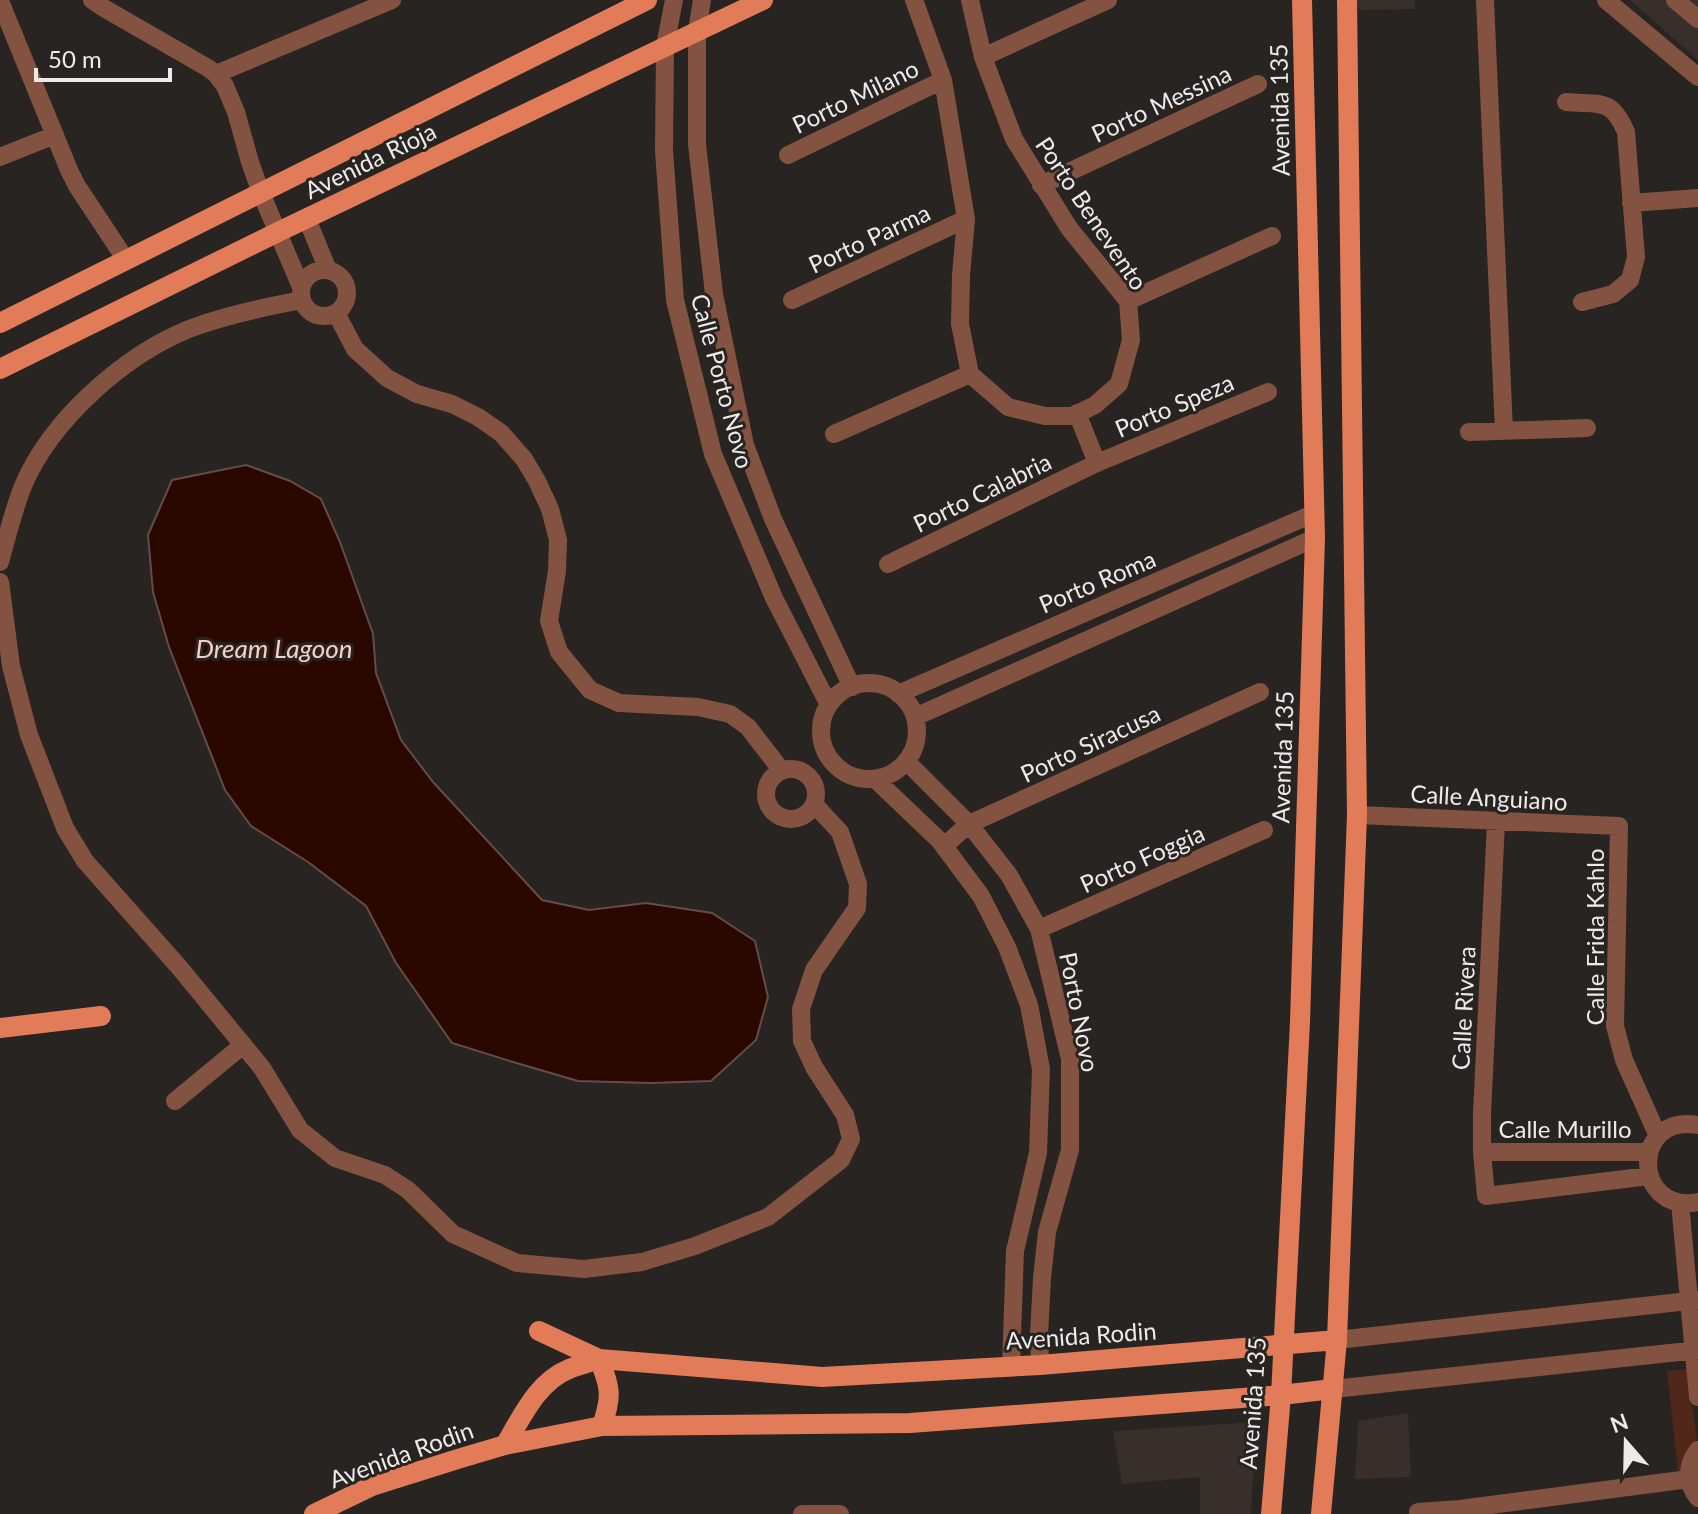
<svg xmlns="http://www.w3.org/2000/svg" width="1698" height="1514" viewBox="0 0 1698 1514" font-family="Lato,sans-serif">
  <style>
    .built { fill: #382e2a }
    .green { fill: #502719 }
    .water { fill: #2a0800; stroke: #654c46; stroke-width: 2 }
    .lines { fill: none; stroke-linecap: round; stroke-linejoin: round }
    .minor { stroke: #835241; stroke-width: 18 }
    .major { stroke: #e17b58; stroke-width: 20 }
    .labels { text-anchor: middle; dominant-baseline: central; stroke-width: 6; stroke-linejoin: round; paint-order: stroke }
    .street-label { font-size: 24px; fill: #eeeae9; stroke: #282422 }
    .water-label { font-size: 26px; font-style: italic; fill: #facfc1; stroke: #282422 }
  </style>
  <rect width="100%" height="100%" fill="#282422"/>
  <path class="built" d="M1357 0H1415V9L1358 10Z
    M1630 0H1698V60Z
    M1408 1413 1411 1477 1355 1479 1358 1421Z
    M1256 1422 1251 1514H1200V1477L1122 1484 1113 1431Z"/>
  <path class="green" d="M1687 1369 1697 1440 1691 1446 1681 1471H1678L1667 1371Z"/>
  <path class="water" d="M246 465 290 481 321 499 340 542 373 634 376 673 401 740 433 782 542 900 589 910 646 903 712 913 755 941 768 997 756 1040 711 1081 651 1083 578 1081 513 1062 452 1043 396 963 366 906 308 862 251 826 225 790 169 647 153 592 148 535 172 480Z"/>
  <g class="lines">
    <path class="minor" d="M92 0 102 7 208 68 216 74 225 86 236 112 250 162 261 193 301 287
      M674 0 665 46 664 151 675 300 713 454 774 598 829 705
      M702 0 697 31V144L714 294 745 445 773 519 852 687
      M914 0 943 80 966 219 961 275 960 324 970 374 1008 407 1045 416H1073L1095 405 1119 384 1131 340 1128 301 1069 228 1014 139 983 57 970 0
      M1485 0 1504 431
      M1606 0 1698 77
      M1675 0 1698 19
      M0 1 69 170 77 186 126 260
      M983 57 1108 0
      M216 74 392 0
      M1566 102C1600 105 1611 97 1626 132L1636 257 1630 280 1613 294 1582 302
      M788 155 943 80
      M0 157 55 135
      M1041 185 1258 84
      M1631 203 1698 198
      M307 219 328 270
      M301 293a23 23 0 1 1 46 0a23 23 0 1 1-46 0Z
      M792 300 966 219
      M1128 301 1272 236
      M336 313 355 349 387 378 417 394 452 404 478 417 501 433 524 459 537 481 550 509 558 540 557 571 549 621 559 652 590 690 619 703 698 707 730 714 748 727 782 771
      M1077 413 1097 463
      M1469 432 1587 428
      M834 434 970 374
      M0 562C7 537 13 511 23 486 51 420 123 356 189 329 225 315 264 307 302 300
      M888 564 1097 463 1268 392
      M0 582 11 666 29 735 65 828 85 861 179 967 262 1068 300 1130 335 1158 385 1175 408 1190 453 1234 517 1263 584 1269 642 1262 695 1246 768 1217 841 1160 851 1139 845 1115 814 1067 802 1041 801 1009 814 970 857 908 858 884 840 832 814 804
      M821 731a48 48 0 1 1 96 0a48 48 0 1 1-96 0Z
      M898 694 1315 513
      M915 717 1315 538
      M906 761 969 824 1009 875 1039 929 1070 1059V1150L1047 1232 1042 1278 1039 1335 1040 1365
      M766 794a25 25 0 1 1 50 0a25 25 0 1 1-50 0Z
      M875 779 940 841 981 896 1007 947 1029 1005 1041 1069 1038 1153 1015 1251 1011 1366
      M1357 815 1619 826 1615 1026 1624 1060 1658 1136
      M1496 822 1482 1114V1152L1486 1196 1649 1176
      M944 846 969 824 1260 692
      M1039 929 1264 830
      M175 1101 243 1045
      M1698 1125C1630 1113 1633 1215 1698 1202
      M1482 1152H1648
      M1680 1203 1698 1397
      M1337 1340 1698 1300
      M1333 1389 1698 1350
      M1698 1450C1686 1465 1686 1483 1698 1498
      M1418 1512 1460 1509 1689 1479
      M802 1514H840"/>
    <path class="major" d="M0 323 647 0
      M0 369 278 232 763 0
      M0 1028 101 1016
      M539 1331 599 1359C611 1388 612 1396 602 1426
      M505 1445C522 1417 537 1382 569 1369 578 1365 589 1363 599 1359L822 1377 1040 1365 1337 1340
      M314 1514 372 1486 461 1458 505 1445 602 1426 910 1423 1281 1395 1333 1389
      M1271 1514 1281 1395 1300 1022 1315 538 1302 0
      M1321 1514 1337 1340 1357 815 1347 0"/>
  </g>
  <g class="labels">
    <g class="street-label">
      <text transform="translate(855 96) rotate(-26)">Porto Milano</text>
      <text transform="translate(1161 103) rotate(-25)">Porto Messina</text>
      <text transform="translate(1279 110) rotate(-91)">Avenida 135</text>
      <text transform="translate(370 160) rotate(-26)">Avenida Rioja</text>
      <text transform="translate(1092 213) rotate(56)">Porto Benevento</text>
      <text transform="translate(869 238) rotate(-25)">Porto Parma</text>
      <text transform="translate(723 381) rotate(75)">Calle Porto Novo</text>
      <text transform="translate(1174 405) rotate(-23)">Porto Speza</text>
      <text transform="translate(982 492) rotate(-26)">Porto Calabria</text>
      <text transform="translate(1097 581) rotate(-23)">Porto Roma</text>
      <text transform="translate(1090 743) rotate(-25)">Porto Siracusa</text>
      <text transform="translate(1282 757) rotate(-88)">Avenida 135</text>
      <text transform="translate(1489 797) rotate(3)">Calle Anguiano</text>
      <text transform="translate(1142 858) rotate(-24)">Porto Foggia</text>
      <text transform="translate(1594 937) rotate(-90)">Calle Frida Kahlo</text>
      <text transform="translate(1463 1008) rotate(-87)">Calle Rivera</text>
      <text transform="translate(1080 1012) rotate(79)">Porto Novo</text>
      <text x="1565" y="1128">Calle Murillo</text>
      <text transform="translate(1081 1335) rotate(-4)">Avenida Rodin</text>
      <text transform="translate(1252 1403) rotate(-86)">Avenida 135</text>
      <text transform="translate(401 1454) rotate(-20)">Avenida Rodin</text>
    </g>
    <g class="water-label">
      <text x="274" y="648">Dream Lagoon</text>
    </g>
  </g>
  <g transform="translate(1626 1442) rotate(340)" stroke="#282422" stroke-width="6" paint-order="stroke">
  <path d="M0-6L14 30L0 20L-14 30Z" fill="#eeeae9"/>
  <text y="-12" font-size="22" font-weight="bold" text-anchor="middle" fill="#eeeae9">N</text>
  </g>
  <path d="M36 68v12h134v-12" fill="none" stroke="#eeeae9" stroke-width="4"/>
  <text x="48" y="68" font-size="24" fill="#eeeae9" stroke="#282422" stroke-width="6" paint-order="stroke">50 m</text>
</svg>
